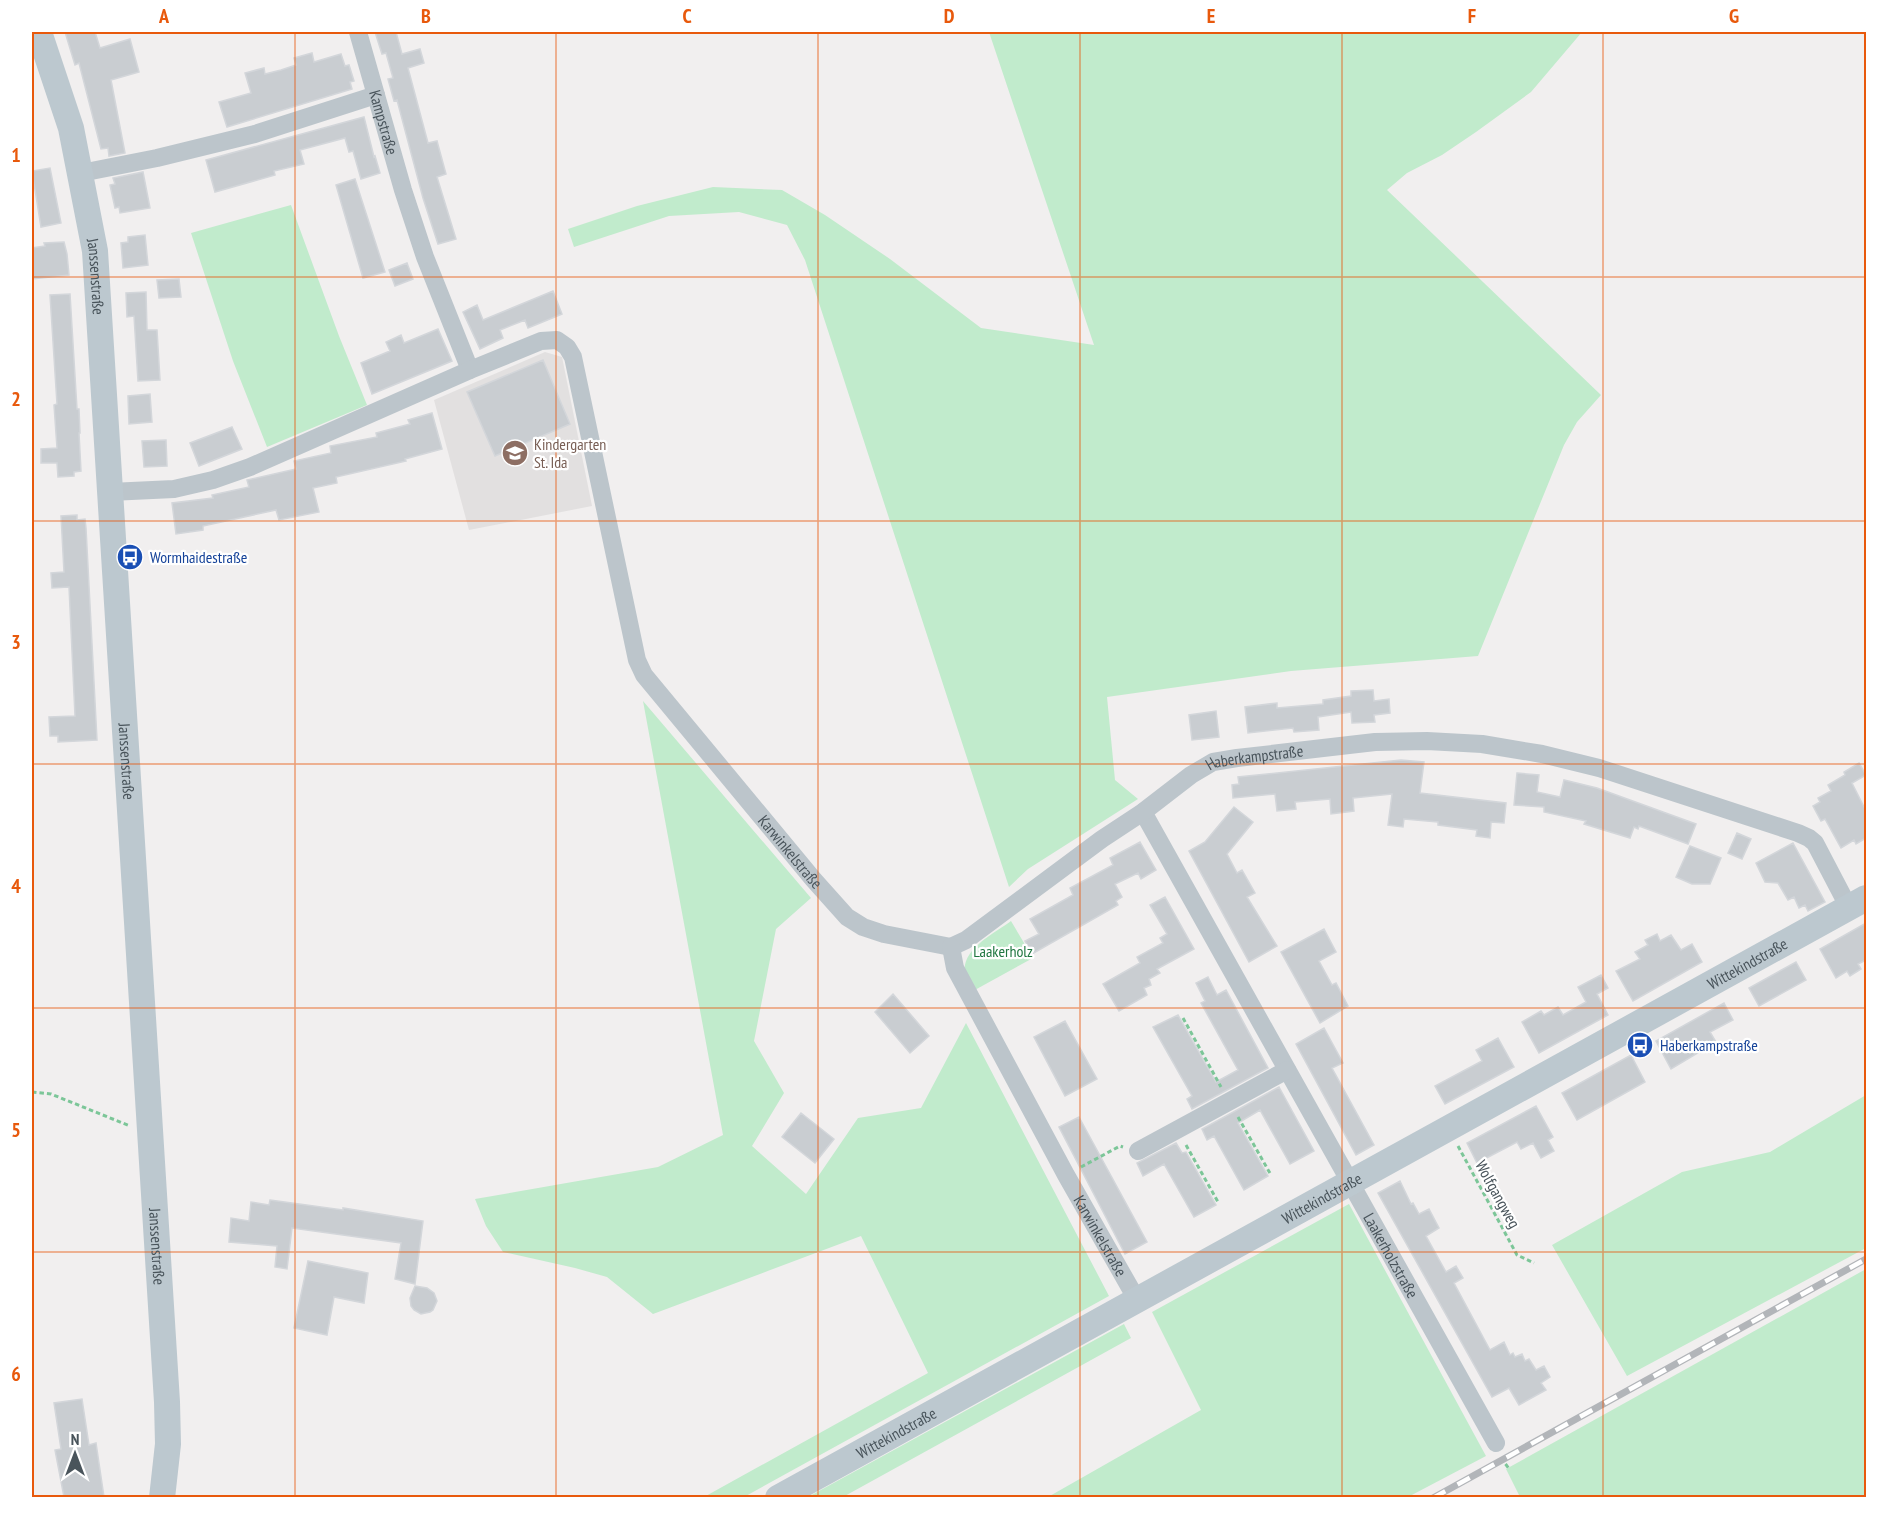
<svg xmlns="http://www.w3.org/2000/svg" width="1898" height="1529" viewBox="0 0 1898 1529" font-family="'PT Sans Narrow',sans-serif">
  <style>
    .education { fill: #e2e0e0 }
    .green { fill: #c1ebcc }
    .building { fill: #c9cdd1; stroke: #d3d6da; stroke-width: 1.5 }
    .lines { fill: none; stroke-linecap: round; stroke-linejoin: round }
    .path { stroke: #7cc698; stroke-width: 3; stroke-dasharray: 4.5 3; stroke-linecap: butt }
    .street { stroke: #bcc5cb; stroke-width: 18 }
    .secondary { stroke: #bcc8cf; stroke-width: 26 }
    .rail-casing { stroke: #b2b5b9; stroke-width: 7 }
    .rail { stroke: #fff; stroke-width: 4.5; stroke-dasharray: 14; stroke-linecap: butt }
    .grid { fill: none; stroke: #e8590c; stroke-width: 1.5; stroke-opacity: 0.55 }
    .labels { text-anchor: middle; dominant-baseline: central; stroke-width: 4.5; stroke-linejoin: round; paint-order: stroke }
    .street-label { font-size: 16px; fill: #49545b; stroke: #fff }
    .education-label { font-size: 16px; fill: #785e54; stroke: #fff; text-anchor: start }
    .transit-label { font-size: 16px; fill: #164399; stroke: #fff; text-anchor: start }
    .park-label { font-size: 16px; fill: #1f7640; stroke: #fff }
    .neatline { fill: none; stroke: #e8590c; stroke-width: 2 }
    .grid-label { font-size: 20px; text-anchor: middle; font-weight: bold; fill: #e8590c }
  </style>
  <rect width="100%" height="100%" fill="#f1efef"/>
  <path class="education" d="M545 352 562 357 592 506 469 530 434 400Z"/>
  <path class="green" d="M989 32H1582L1531 92 1476 132 1442 155 1407 173 1387 190 1601 395 1577 422 1564 445 1478 656 1291 671 1107 697 1115 780 1138 799 1028 869 1009 887 805 260 787 225 739 212 669 216 574 247 568 229 637 206 713 187 782 190 825 215 890 259 981 328 1094 345Z
    M291 205 339 336 367 405 267 447 233 361 191 233Z
    M643 701 811 898 776 929 754 1041 784 1093 752 1146 806 1194 858 1118 921 1108 966 1023 1109 1296 744 1497H704L928 1373 861 1236 653 1314 607 1277 575 1268 503 1252 486 1226 475 1199 658 1167 723 1135Z
    M1011 921 1033 958 973 991C970 985 965 979 965 973 961 949 995 933 1011 921Z
    M1866 1095V1248L1627 1376 1552 1245 1682 1172 1770 1152Z
    M1349 1204 1486 1456 1408 1497H1048L1201 1410 1152 1312Z
    M1866 1269V1497H1520L1506 1469Z
    M1124 1324 1131 1338 843 1497H808Z"/>
  <path class="building" d="M65 32H95L100 48 130 39 139 72 111 80 125 153 109 156 108 148 101 149 79 63 75 65Z
    M375 32H396L402 54 420 49 424 63 408 68 428 143 437 141 446 174 437 177 456 239 438 244 423 198 397 100 394 101 388 79 393 78 386 53 382 54Z
    M312 53 314 62 341 54 345 66 349 65 354 81 350 82 352 89 227 127 219 102 251 93 245 73 264 68 265 74 281 70 296 65 294 58Z
    M364 117 374 157 375 156 380 173 361 179 353 151 349 152 345 138 300 150 304 164 274 171 275 175 215 192 206 160Z
    M50 168 61 223 41 227 32 171Z
    M143 172 150 208 120 213 119 207 115 208 110 185 115 184 113 178Z
    M355 179 385 272 363 278 336 185Z
    M145 235 148 265 123 268 121 243 128 242V237Z
    M64 242 67 254 69 275 32 279V248L45 246 44 243Z
    M407 263 413 279 395 286 389 270Z
    M179 279 181 297 159 298 157 280Z
    M553 291 562 314 528 328 525 320 500 330 503 338 480 349 463 312 477 305 483 320Z
    M146 292 147 330H157L160 380 138 381 134 316 127 317 126 293Z
    M70 294 77 409H79L80 433H79L81 471 74 472V476L58 477 57 463H41V449L57 448 54 405 57 404 50 295Z
    M438 329 452 361 372 394 361 363 390 351 386 342 401 335 404 343Z
    M543 360 570 424 495 456 467 392Z
    M150 394 152 422 129 424 128 396Z
    M432 413 442 449 405 459 406 461 336 477 337 483 313 488 319 512 279 520 276 510 203 526V530L176 534 172 503 213 498 212 495 249 487 247 480 296 469 294 461 331 453 330 446 377 437 376 433 410 424 408 420Z
    M232 427 242 449 199 466 190 443Z
    M166 440 167 466 144 467 142 441Z
    M77 515V520L85 519 86 528 97 740 58 742V736H50L49 717 75 716 69 587 52 588 51 573 64 572 61 516Z
    M1373 690 1374 701 1389 699 1390 713 1374 715 1375 722 1352 723 1351 712 1318 717 1319 730 1294 732 1293 728 1248 733 1245 707 1277 703V708L1323 704V700L1351 696V691Z
    M1216 711 1219 737 1192 740 1189 715Z
    M1401 760 1424 762 1420 793 1506 803 1504 823 1491 822 1490 838 1476 836 1477 830 1438 825V822L1404 819 1403 827 1388 825 1392 794 1353 798 1354 811 1331 814 1330 799 1295 802 1296 809 1277 811 1275 794 1233 798 1232 785 1239 784 1238 777Z
    M1859 763 1866 775 1852 783 1866 811V838L1856 844 1854 840 1841 848 1825 819 1821 821 1813 806 1820 802 1818 798 1831 791 1828 785 1845 775 1844 772Z
    M1517 773 1539 775 1537 792 1560 797 1564 780 1597 788 1696 824 1688 844 1639 826 1638 829 1634 827 1630 838 1584 824 1586 821 1544 812V807L1514 805Z
    M1234 807 1253 822 1227 854 1237 873 1242 870 1255 893 1247 897 1277 946 1249 962 1189 851 1205 842Z
    M1737 833 1751 839 1742 859 1728 853Z
    M1140 842 1156 870 1141 879 1138 873 1115 884 1122 897 1116 901 1118 905 1032 954 1025 941 1039 934 1030 919 1073 895 1070 888 1113 865 1110 858Z
    M1793 843 1825 902 1808 911 1805 905 1799 908 1794 897 1788 900 1778 883 1765 882 1756 863Z
    M1690 846 1721 858 1710 884H1692L1676 877Z
    M1165 897 1194 949 1157 969 1160 973 1149 979 1151 985 1144 988 1147 995 1119 1011 1103 984 1140 963 1137 957 1163 943 1160 938 1167 934 1150 905Z
    M1866 923V960L1858 964 1861 969 1850 976 1847 971 1836 978 1820 949Z
    M1324 929 1336 952 1319 961 1332 985 1336 983 1348 1006 1320 1023 1281 952Z
    M1657 934 1660 941 1671 935 1681 950 1692 944 1702 962 1633 1001 1616 971 1640 959 1635 952 1648 945 1645 940Z
    M1796 962 1806 980 1759 1006 1749 988Z
    M1601 975 1608 988 1597 994 1608 1015 1539 1053 1522 1022 1541 1011 1544 1015 1558 1007 1563 1015 1586 1002 1578 987Z
    M1208 977 1217 995 1226 990 1268 1068 1192 1109 1187 1099 1192 1096 1153 1027 1178 1015 1216 1082 1238 1070 1201 1003 1205 1001 1196 983Z
    M893 994 929 1036 910 1053 875 1012Z
    M1724 1003 1733 1020 1710 1032 1716 1042 1671 1069 1656 1041Z
    M1065 1021 1097 1079 1065 1096 1034 1037Z
    M1324 1028 1343 1063 1332 1068 1374 1145 1356 1155 1296 1044Z
    M1498 1038 1514 1067 1445 1104 1435 1086 1482 1061 1476 1050Z
    M1631 1055 1645 1082 1577 1120 1562 1093Z
    M1279 1087 1314 1151 1290 1164 1260 1110 1238 1123 1268 1176 1244 1190 1214 1136 1207 1140 1202 1129Z
    M1536 1106 1553 1137 1548 1140 1554 1151 1541 1158 1533 1143 1521 1149 1517 1142 1477 1163 1467 1143Z
    M801 1113 834 1139 815 1163 782 1137Z
    M1079 1117 1147 1242 1125 1254 1059 1127Z
    M1176 1143 1182 1153 1186 1152 1216 1205 1194 1217 1164 1164 1143 1176 1137 1163Z
    M1400 1181 1411 1204 1413 1203 1419 1214 1429 1209 1439 1228 1426 1236 1446 1272 1456 1266 1463 1278 1454 1283 1490 1350 1504 1342 1510 1355 1513 1353 1515 1357 1522 1354 1525 1361 1529 1359 1536 1370 1544 1366 1550 1377 1541 1383 1546 1390 1519 1405 1509 1388 1492 1397 1378 1193Z
    M270 1200 343 1210V1208L423 1221 415 1284 395 1279 401 1243 292 1228 287 1269 275 1267 277 1246 229 1242 231 1218 249 1221 251 1202 269 1205Z
    M308 1261 368 1273 364 1303 334 1297 327 1335 294 1328Z
    M415 1286 427 1288 434 1293 437 1301 433 1310 430 1312 421 1314 414 1310 411 1306 410 1298Z
    M82 1399 89 1445 96 1443 104 1497H64L55 1450 61 1449 54 1403Z"/>
  <g class="lines">
    <path class="path" d="M1183 1018 1221 1087
      M32 1092 51 1094 130 1126
      M1238 1117 1271 1175
      M1186 1145 1218 1202
      M1458 1146 1517 1255 1534 1263
      M1081 1167 1120 1146 1123 1147
      M1501 1458 1510 1470"/>
    <g class="street">
      <path id="s1" d="M358 32 403 190 425 257 470 370"/>
      <path d="M81 173 157 158 255 134 376 95"/>
      <path id="s2" d="M110 492 174 489 213 480 250 467 470 370 541 341 557 340 567 347 573 357 637 660 644 675 813 879 847 917 863 927 884 934 951 947"/>
      <path id="s3" d="M1143 812 1496 1443"/>
      <path id="s4" d="M951 947 966 940 1102 839 1143 812 1191 775 1213 762 1237 758 1375 742 1427 741 1482 744 1542 754 1599 768 1798 833 1809 838 1815 843 1849 908"/>
      <path id="s5" d="M951 947 955 968 1066 1175 1137 1300"/>
      <path d="M1138 1151 1287 1070"/>
    </g>
    <g class="secondary">
      <path id="s6" d="M39 32 71 128 95 251 167 1402 168 1444 162 1498"/>
      <path id="s7" d="M778 1498 1866 898"/>
    </g>
    <defs>
      <path id="rail" d="M1433 1498 1866 1259"/>
    </defs>
    <use href="#rail" class="rail-casing"/>
    <use href="#rail" class="rail"/>
  </g>
  <path class="grid" d="M295 32V1498M556 32V1498M818 32V1498M1080 32V1498M1342 32V1498M1603 32V1498M32 277H1866M32 521H1866M32 764H1866M32 1008H1866M32 1252H1866"/>
  <defs>
    <symbol id="school-disc" viewBox="-11 -11 22 22"><circle r="9.5" fill="#8d6e63" stroke="#fff"/><path d="M0-5L7-2L0 1L-7-2ZM-4 1L0 2.5L4 1V4Q0 6-4 4Z" fill="#fff"/></symbol>
    <symbol id="bus-disc" viewBox="-11 -11 22 22"><circle r="9.5" fill="#1a4fb4" stroke="#fff"/><path d="M-5-6H5V4H4V6H2V4H-2V6H-4V4H-5ZM-3.5-4V0h7V-4ZM-3.5 1.2v1.5H-2V1.2ZM2 1.2v1.5H3.5V1.2Z" fill="#fff"/></symbol>
  </defs>
  <g fill-rule="evenodd">
    <use href="#school-disc" x="500" y="438" width="30" height="30"/>
    <use href="#bus-disc" x="115" y="542" width="30" height="30"/>
    <use href="#bus-disc" x="1625" y="1030" width="30" height="30"/>
  </g>
  <g class="labels">
    <g class="street-label">
      <text stroke="none"><textPath href="#s1" startOffset="94">Kampstraße</textPath></text>
      <text stroke="none"><textPath href="#s6" startOffset="252">Janssenstraße</textPath></text>
      <text stroke="none"><textPath href="#s4" startOffset="363">Haberkampstraße</textPath></text>
      <text stroke="none"><textPath href="#s6" startOffset="738">Janssenstraße</textPath></text>
      <text stroke="none"><textPath href="#s2" startOffset="1056">Karwinkelstraße</textPath></text>
      <text stroke="none"><textPath href="#s7" startOffset="1107">Wittekindstraße</textPath></text>
      <text transform="translate(1498 1194) rotate(61)">Wolfgangweg</text>
      <text stroke="none"><textPath href="#s7" startOffset="621">Wittekindstraße</textPath></text>
      <text stroke="none"><textPath href="#s5" startOffset="326">Karwinkelstraße</textPath></text>
      <text stroke="none"><textPath href="#s6" startOffset="1224">Janssenstraße</textPath></text>
      <text stroke="none"><textPath href="#s3" startOffset="508">Laakerholzstraße</textPath></text>
      <text stroke="none"><textPath href="#s7" startOffset="135">Wittekindstraße</textPath></text>
    </g>
    <g class="education-label">
      <text x="534" y="444">Kindergarten<tspan x="534" dy="18">St. Ida</tspan></text>
    </g>
    <g class="transit-label">
      <text x="150" y="557">Wormhaidestraße</text>
      <text x="1660" y="1045">Haberkampstraße</text>
    </g>
    <g class="park-label">
      <text x="1003" y="951">Laakerholz</text>
    </g>
  </g>
  <rect width="1898" height="1529" fill="none" stroke="#ffffff" stroke-width="66"/>
  <g transform="translate(75 1454)" stroke="#ffffff" stroke-width="4.5" paint-order="stroke">
  <path d="M0-4.5L10 22L0 15L-10 22Z" fill="#49545b"/>
  <text y="-9" font-size="16" font-weight="bold" text-anchor="middle" fill="#49545b">N</text>
  </g>
  <rect x="33" y="33" width="1832" height="1463" class="neatline"/>
  <g class="grid-label">
    <text x="164" y="23">A</text>
    <text x="426" y="23">B</text>
    <text x="687" y="23">C</text>
    <text x="949" y="23">D</text>
    <text x="1211" y="23">E</text>
    <text x="1472" y="23">F</text>
    <text x="1734" y="23">G</text>
    <text x="16" y="162">1</text>
    <text x="16" y="406">2</text>
    <text x="16" y="649">3</text>
    <text x="16" y="893">4</text>
    <text x="16" y="1137">5</text>
    <text x="16" y="1381">6</text>
  </g>
</svg>
